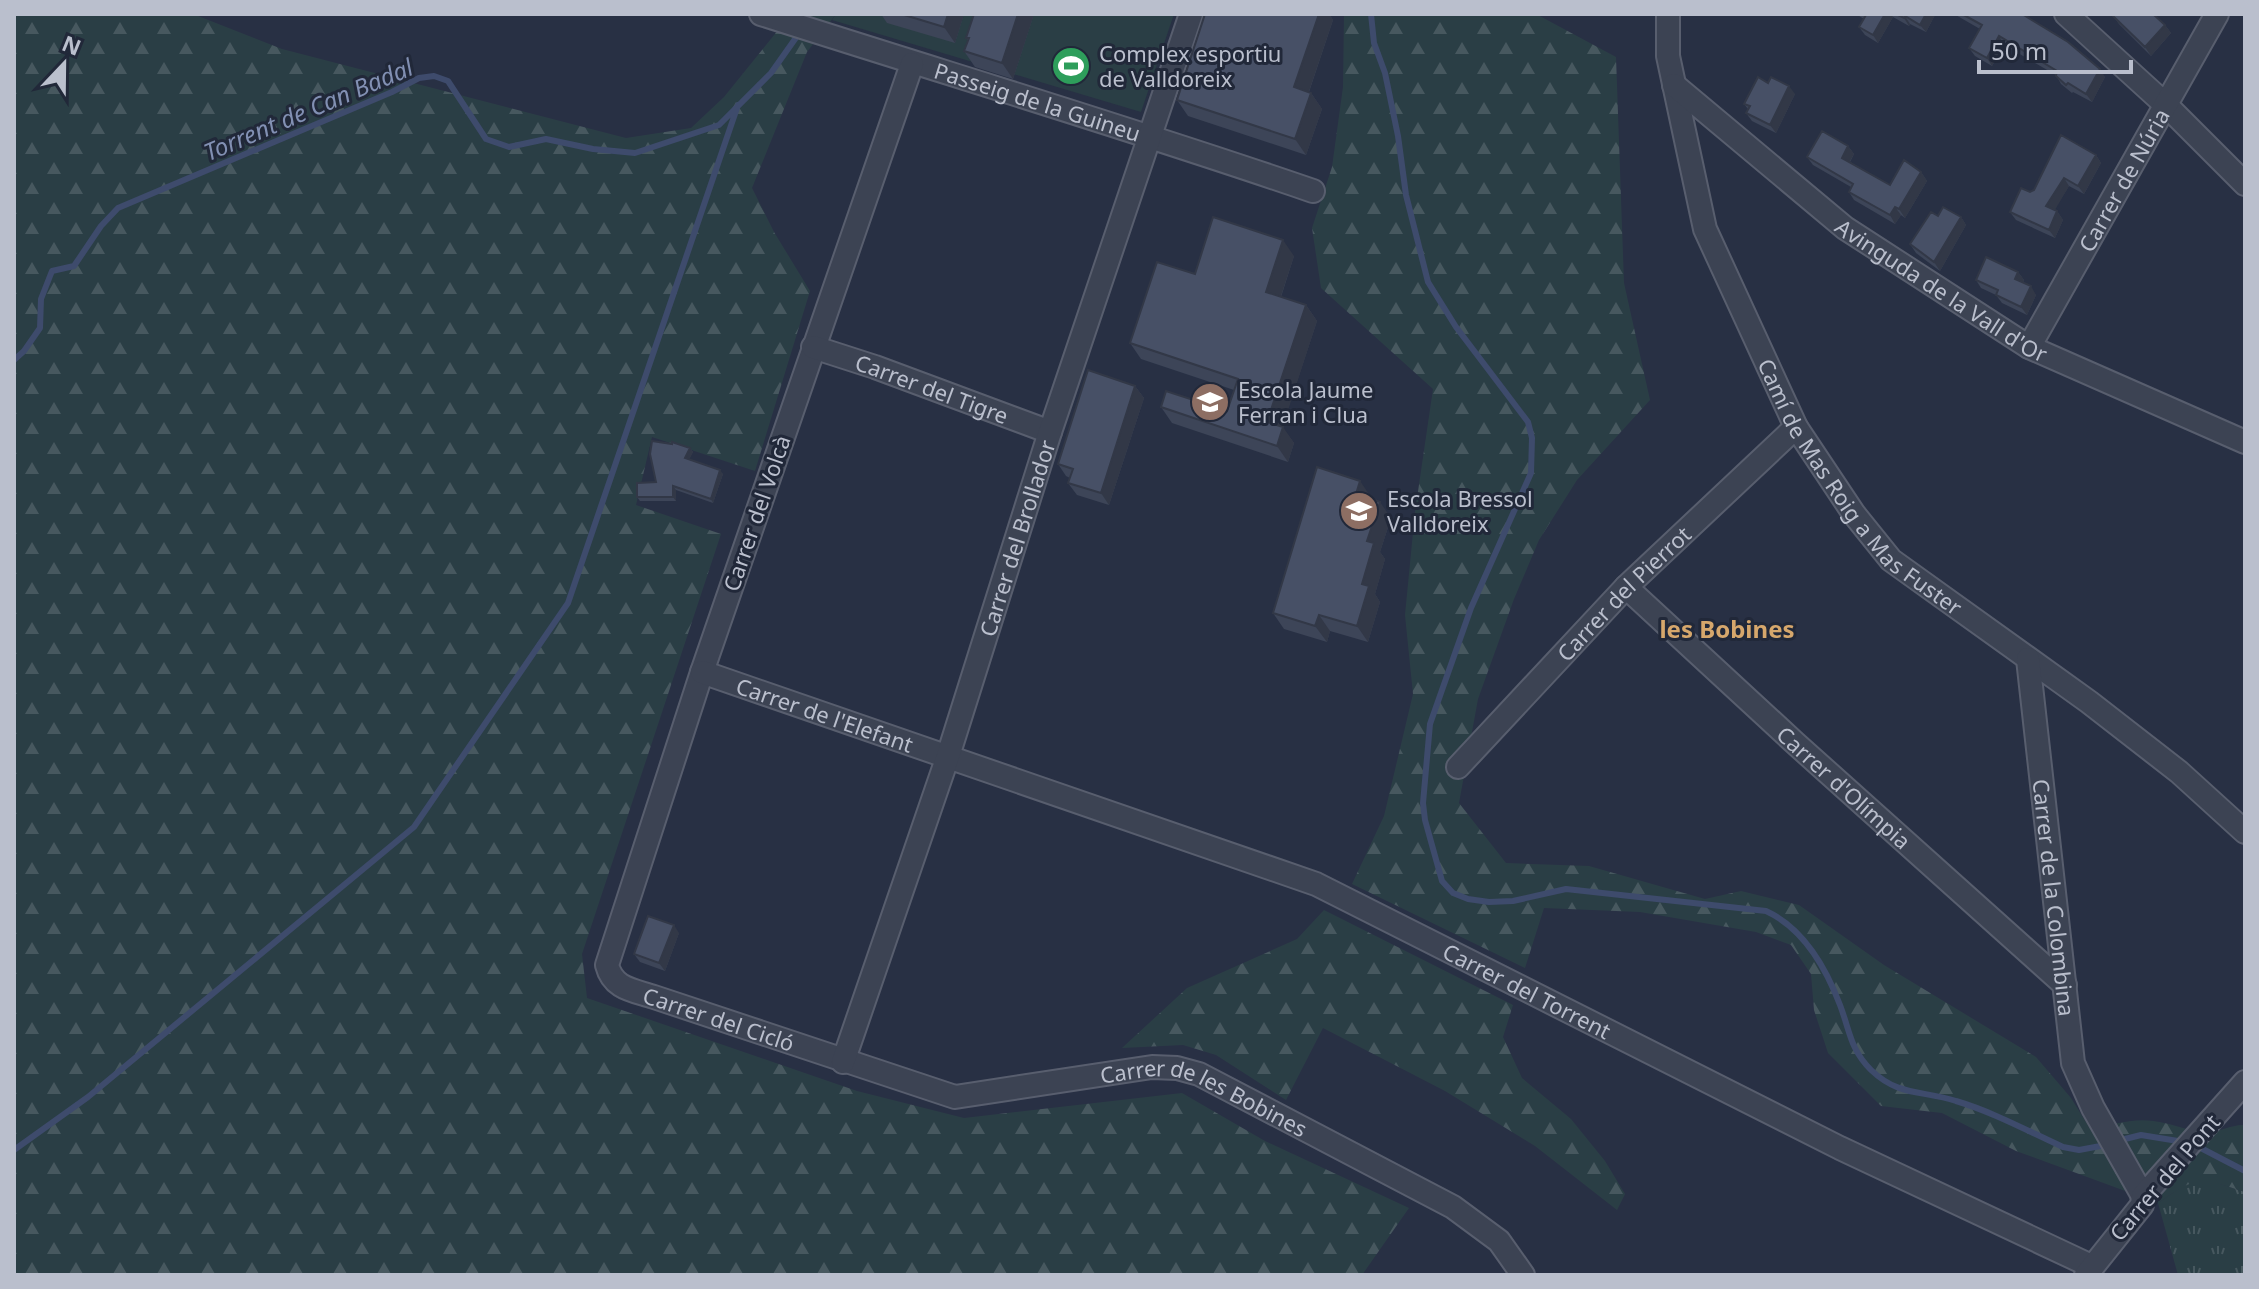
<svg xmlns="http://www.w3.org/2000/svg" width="2259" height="1289" viewBox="0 0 2259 1289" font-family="'Noto Sans',sans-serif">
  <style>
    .grass { fill: url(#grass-tufts) }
    .forest { fill: url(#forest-firs) }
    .garden { fill: #2a3e45 }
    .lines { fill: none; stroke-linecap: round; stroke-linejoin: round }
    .stream { stroke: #3e4b6c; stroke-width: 6 }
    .minor-casing { stroke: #585e6e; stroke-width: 26 }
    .minor { stroke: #3c4353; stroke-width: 22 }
    .wall { fill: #3d4558 }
    .shaded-wall { fill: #323847 }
    .building { fill: #475066; stroke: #323847; stroke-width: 2 }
    .labels { text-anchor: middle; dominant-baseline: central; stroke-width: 6; stroke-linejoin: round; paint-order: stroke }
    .poi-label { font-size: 22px; fill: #babfcd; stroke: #212839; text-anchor: start }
    .street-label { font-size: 22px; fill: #babfcd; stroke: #212839 }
    .water-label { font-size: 24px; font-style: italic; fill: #8290b3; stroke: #212839 }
    .neighbourhood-label { font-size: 24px; font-weight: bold; fill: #d6a76c; stroke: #212839 }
  </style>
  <defs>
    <pattern id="grass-tufts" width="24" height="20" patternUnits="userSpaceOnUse" patternTransform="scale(2)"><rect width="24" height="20" fill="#2a3e45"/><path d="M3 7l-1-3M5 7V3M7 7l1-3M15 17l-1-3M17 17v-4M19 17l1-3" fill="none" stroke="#47585f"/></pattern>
    <pattern id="forest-firs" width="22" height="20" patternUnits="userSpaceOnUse" patternTransform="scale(2)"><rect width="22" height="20" fill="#2a3e45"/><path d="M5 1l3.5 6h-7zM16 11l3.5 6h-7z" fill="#47585f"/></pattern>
  </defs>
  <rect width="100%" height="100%" fill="#283044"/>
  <path class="grass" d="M2205 1179 2245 1192V1275H2178L2158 1203 2186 1184Z"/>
  <path class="forest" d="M14 14H193L282 49 626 138 691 128 724 97 791 14H836L807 52 752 188 774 232 810 291 755 471 652 437 636 505 721 534 582 954 587 998 857 1091 964 1118 1182 1093 1265 1141 1409 1208 1362 1275H14Z
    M1344 14H1536L1616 57 1624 283 1650 400 1577 480 1539 540 1514 599 1478 699 1459 803 1506 863 1589 866 1705 899 1741 891 1799 905 1884 965 2036 1057 2071 1098 2091 1130C2111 1125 2132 1118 2153 1121 2170 1123 2186 1130 2202 1132 2218 1134 2230 1124 2245 1125V1192C2199 1177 2199 1175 2158 1203L2016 1151 1942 1113 1881 1106 1828 1053 1814 1010 1811 974 1791 945 1756 932 1640 912 1544 908 1525 968 1352 884 1384 816 1413 694 1405 615 1415 512 1433 389 1321 288 1312 228 1332 167 1343 87Z
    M1324 910 1513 1005 1503 1037 1522 1078 1571 1119 1605 1161 1625 1194 1617 1210 1535 1146 1445 1091 1323 1028 1286 1100 1216 1055 1183 1045 1122 1048 1187 988 1297 939Z"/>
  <path class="garden" d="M836 14H1174L1141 112 832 20Z"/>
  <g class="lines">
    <path class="stream" d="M1371 14 1374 43 1385 73 1398 136 1406 195 1428 282 1456 327 1528 422 1532 438 1531 473 1471 608 1430 724 1423 803 1425 820 1442 881 1453 893 1468 899 1489 902 1513 901 1566 889 1766 911C1803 928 1826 968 1840 1005 1850 1031 1850 1049 1871 1070 1899 1097 1923 1090 1956 1101 1993 1112 2028 1131 2063 1147L2079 1150 2106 1145
      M14 360 24 351 40 328 41 299 52 271 74 266 101 226 118 208 392 92 419 78 434 76 448 81 486 139 509 147 546 139 593 149 635 153 719 125 771 73 800 32
      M2117 1141 2141 1135 2184 1142
      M2195 1145 2245 1171
      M14 1150 88 1097 414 827 568 603 738 105"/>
    <defs>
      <g id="minor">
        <path id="s1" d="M761 14C945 73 1130 128 1313 191"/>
        <path id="s2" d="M1668 14V56L1705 229 1796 427 1854 514 1891 560 2089 702 2179 772 2245 832"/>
        <path d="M2066 14 2167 106 2245 184"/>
        <path id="s3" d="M912 64 702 672 607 965C613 989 633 990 654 997L955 1097 1152 1067 1177 1068 1199 1074 1453 1207 1499 1241 1523 1275"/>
        <path id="s4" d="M1674 85 1845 228 2029 347 2245 442"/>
        <path id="s5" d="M813 347 875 367 1050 432"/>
        <path id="s6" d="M2029 347 2217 14"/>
        <path id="s7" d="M1626 587 1795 743 2065 985"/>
        <path id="s8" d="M2028 659 2073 1063 2093 1108 2143 1196"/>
        <path id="s9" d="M702 672 1316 884 1840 1148 2091 1266"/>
        <path id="s10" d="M1458 767 1626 587 1796 427"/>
        <path id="s11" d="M843 1062 948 756 1050 432 1191 14"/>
        <path d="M2086 1275 2142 1205 2143 1196 2245 1082"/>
      </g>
    </defs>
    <use href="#minor" class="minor-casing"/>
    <use href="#minor" class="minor"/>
  </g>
  <path class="wall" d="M881 14H964L955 43 887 23Z
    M974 14H1034L1013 79 975 67 964 51 968 40 966 38Z
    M1205 14H1329L1333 20 1309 92 1311 93 1322 109 1306 155 1188 116 1177 100Z
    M1856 14H1934L1935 15 1926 32 1910 24 1909 26 1893 17 1878 43 1865 35 1859 27 1864 19Z
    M1954 14H2022L2105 77 2092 102 2073 92 2072 93 2061 84 2056 75 2004 45 1992 66 1975 56 1969 48 1980 29Z
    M2113 16 2165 25 2171 33 2151 56 2119 24Z
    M1795 94 1776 133 1752 121 1746 113 1748 109 1744 104Z
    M1848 146 1854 154 1850 162 1890 185 1921 172 1927 181 1905 218 1901 215 1895 224 1854 200 1849 192 1851 187 1813 165 1807 157Z
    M2096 155 2101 163 2084 194 2069 186 2054 210 2057 211 2063 220 2055 238 2016 220 2010 212Z
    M1938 216 1961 217 1966 225 1940 271 1916 253 1910 244Z
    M1294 256 1281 297 1306 305 1317 321 1282 427 1294 443 1288 462 1172 423 1161 407 1227 411 1234 390 1141 359 1130 343 1195 274Z
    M2018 272 2024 280 2023 283 2036 295 2027 315 2002 303 1996 295 1981 288 1976 280Z
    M1135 386 1144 398 1109 505 1077 495 1068 483 1070 478 1066 476 1058 464Z
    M690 448 693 452 689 459 723 474 713 503 676 490V501H640L637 497 656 482Z
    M1371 497 1370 499 1391 518 1380 552 1385 559 1375 594 1380 602 1368 642 1330 631 1327 642 1284 629 1273 613Z
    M679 933 665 971 640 962 634 954Z"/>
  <path class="shaded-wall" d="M948 14H964L955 43 944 27Z
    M1018 14H1034L1013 79 1002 63Z
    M1319 14H1329L1333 20 1305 103 1294 87Z
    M1885 14H1891L1893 17 1878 43 1873 35Z
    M1926 14H1934L1935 15 1926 32 1920 25Z
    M1905 16 1910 24 1909 26 1904 18Z
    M2165 25 2171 33 2151 56 2145 47Z
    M1999 36 2004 45 1992 66 1987 58Z
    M2100 69 2105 77 2092 102 2086 94Z
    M1789 86 1795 94 1776 133 1770 125Z
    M1311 93 1322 109 1306 155 1295 139Z
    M1848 146 1854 154 1847 166 1842 158Z
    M2096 155 2101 163 2084 194 2078 186Z
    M1921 172 1927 181 1905 218 1899 209Z
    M2064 178 2069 186 2052 215 2046 206Z
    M1895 207 1901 215 1895 224 1890 215Z
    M2057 211 2063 220 2055 238 2049 230Z
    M1961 217 1966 225 1940 271 1934 262Z
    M1283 240 1294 256 1277 308 1266 292Z
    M2018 272 2024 280 2021 287 2015 279Z
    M2031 286 2036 295 2027 315 2021 307Z
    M1306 305 1317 321 1279 438 1267 422Z
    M1135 386 1144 398 1109 505 1101 493Z
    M1283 427 1294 443 1288 462 1277 446Z
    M690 448 693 452 688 462 685 458Z
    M720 470 723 474 713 503 711 499Z
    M1360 481 1371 497 1367 510 1356 494Z
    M673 486 676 490V501L673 497Z
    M1380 502 1391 518 1380 552 1385 559 1375 594 1380 602 1368 642 1357 626 1367 541Z
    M1319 615 1330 631 1327 642 1315 626Z
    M674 925 679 933 665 971 659 963Z"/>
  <path class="building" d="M901 14H948L944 27Z
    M974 14H1018L1002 63 964 51 969 38H966Z
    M1205 14H1319L1294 87 1311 93 1295 139 1177 100Z
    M1864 14H1885L1873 35 1859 27 1866 15Z
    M1896 14H1926L1920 25 1905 16 1904 18Z
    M1962 14H2022L2068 42 2100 69 2086 94 2068 83 2066 85 2056 76 2057 71 1999 36 1987 58 1969 48 1982 25Z
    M2114 14H2153L2165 25 2145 47 2113 16Z
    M1758 77 1768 83 1771 77 1789 86 1770 125 1746 113 1750 106 1744 104Z
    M1822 131 1848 146 1842 158 1890 185 1904 160 1921 172 1899 209 1895 207 1890 215 1849 192 1853 184 1807 157Z
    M2061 135 2096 155 2078 186 2064 178 2046 206 2057 211 2049 230 2010 212 2021 188 2030 192 2034 190Z
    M1943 207 1961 217 1934 262 1910 244 1931 212 1938 216Z
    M1213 217 1283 240 1266 292 1306 305 1267 422 1283 427 1277 446 1161 407 1166 391 1227 411 1238 379 1130 343 1157 262 1195 274Z
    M1986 257 2018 272 2015 279 2031 286 2021 307 1996 295 1998 290 1976 280Z
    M1088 370 1135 386 1101 493 1068 483 1073 469 1058 464Z
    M652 441 672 444V442L690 448 685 458 720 470 711 499 673 486V497H637V483L656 482 650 454Z
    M1317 467 1360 481 1356 494 1380 502 1367 541 1374 543 1362 584 1369 586 1357 626 1319 615 1315 626 1273 613Z
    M648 916 674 925 659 963 634 954Z"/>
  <defs>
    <symbol id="stadium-disc" viewBox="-11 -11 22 22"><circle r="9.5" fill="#2e9e5b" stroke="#212839"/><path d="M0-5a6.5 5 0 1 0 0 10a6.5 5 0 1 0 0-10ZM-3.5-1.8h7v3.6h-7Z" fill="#fff"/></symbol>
    <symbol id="school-disc" viewBox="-11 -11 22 22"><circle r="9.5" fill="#8d6e63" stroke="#212839"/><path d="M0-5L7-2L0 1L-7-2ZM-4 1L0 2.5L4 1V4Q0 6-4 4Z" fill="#fff"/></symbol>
  </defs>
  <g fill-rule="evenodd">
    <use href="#stadium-disc" x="1049" y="44" width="44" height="44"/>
    <use href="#school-disc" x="1188" y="380" width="44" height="44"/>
    <use href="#school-disc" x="1337" y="489" width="44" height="44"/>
  </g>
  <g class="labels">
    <g class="poi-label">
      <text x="1099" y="53">Complex esportiu<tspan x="1099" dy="25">de Valldoreix</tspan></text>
      <text x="1238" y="389">Escola Jaume<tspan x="1238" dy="25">Ferran i Clua</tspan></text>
      <text x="1387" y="498">Escola Bressol<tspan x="1387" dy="25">Valldoreix</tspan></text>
    </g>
    <g class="street-label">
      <text stroke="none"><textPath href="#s1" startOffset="290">Passeig de la Guineu</textPath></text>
      <text stroke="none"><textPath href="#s6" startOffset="192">Carrer de Núria</textPath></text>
      <text stroke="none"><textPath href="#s4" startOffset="338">Avinguda de la Vall d'Or</textPath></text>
      <text stroke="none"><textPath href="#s5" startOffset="126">Carrer del Tigre</textPath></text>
      <text stroke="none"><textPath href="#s2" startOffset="524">Camí de Mas Roig a Mas Fuster</textPath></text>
      <text transform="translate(756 513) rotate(-71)">Carrer del Volcà</text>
      <text stroke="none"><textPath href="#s11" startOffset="552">Carrer del Brollador</textPath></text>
      <text stroke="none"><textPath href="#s10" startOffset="240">Carrer del Pierrot</textPath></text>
      <text stroke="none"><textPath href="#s9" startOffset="130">Carrer de l'Elefant</textPath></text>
      <text stroke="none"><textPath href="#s7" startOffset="296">Carrer d'Olímpia</textPath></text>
      <text stroke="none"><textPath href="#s8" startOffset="240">Carrer de la Colombina</textPath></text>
      <text stroke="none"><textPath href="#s9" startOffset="886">Carrer del Torrent</textPath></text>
      <text stroke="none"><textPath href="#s3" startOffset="1080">Carrer del Cicló</textPath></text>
      <text stroke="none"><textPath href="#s3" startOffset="1586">Carrer de les Bobines</textPath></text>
      <text transform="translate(2164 1177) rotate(-50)">Carrer del Pont</text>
    </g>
    <g class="water-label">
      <text transform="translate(308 109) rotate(-23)">Torrent de Can Badal</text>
    </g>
    <g class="neighbourhood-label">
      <text x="1727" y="628">les Bobines</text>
    </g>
  </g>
  <rect width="2259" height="1289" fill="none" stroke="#babfcd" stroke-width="32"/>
  <g transform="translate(64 64) rotate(22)" stroke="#212839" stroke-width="6" paint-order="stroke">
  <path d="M0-6L14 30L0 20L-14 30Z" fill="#babfcd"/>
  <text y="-12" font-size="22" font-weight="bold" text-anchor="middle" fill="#babfcd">N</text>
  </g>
  <path d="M1979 60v12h152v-12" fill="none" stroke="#babfcd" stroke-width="4"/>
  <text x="1991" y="60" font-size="24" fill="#babfcd" stroke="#212839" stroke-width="6" paint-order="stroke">50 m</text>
</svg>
